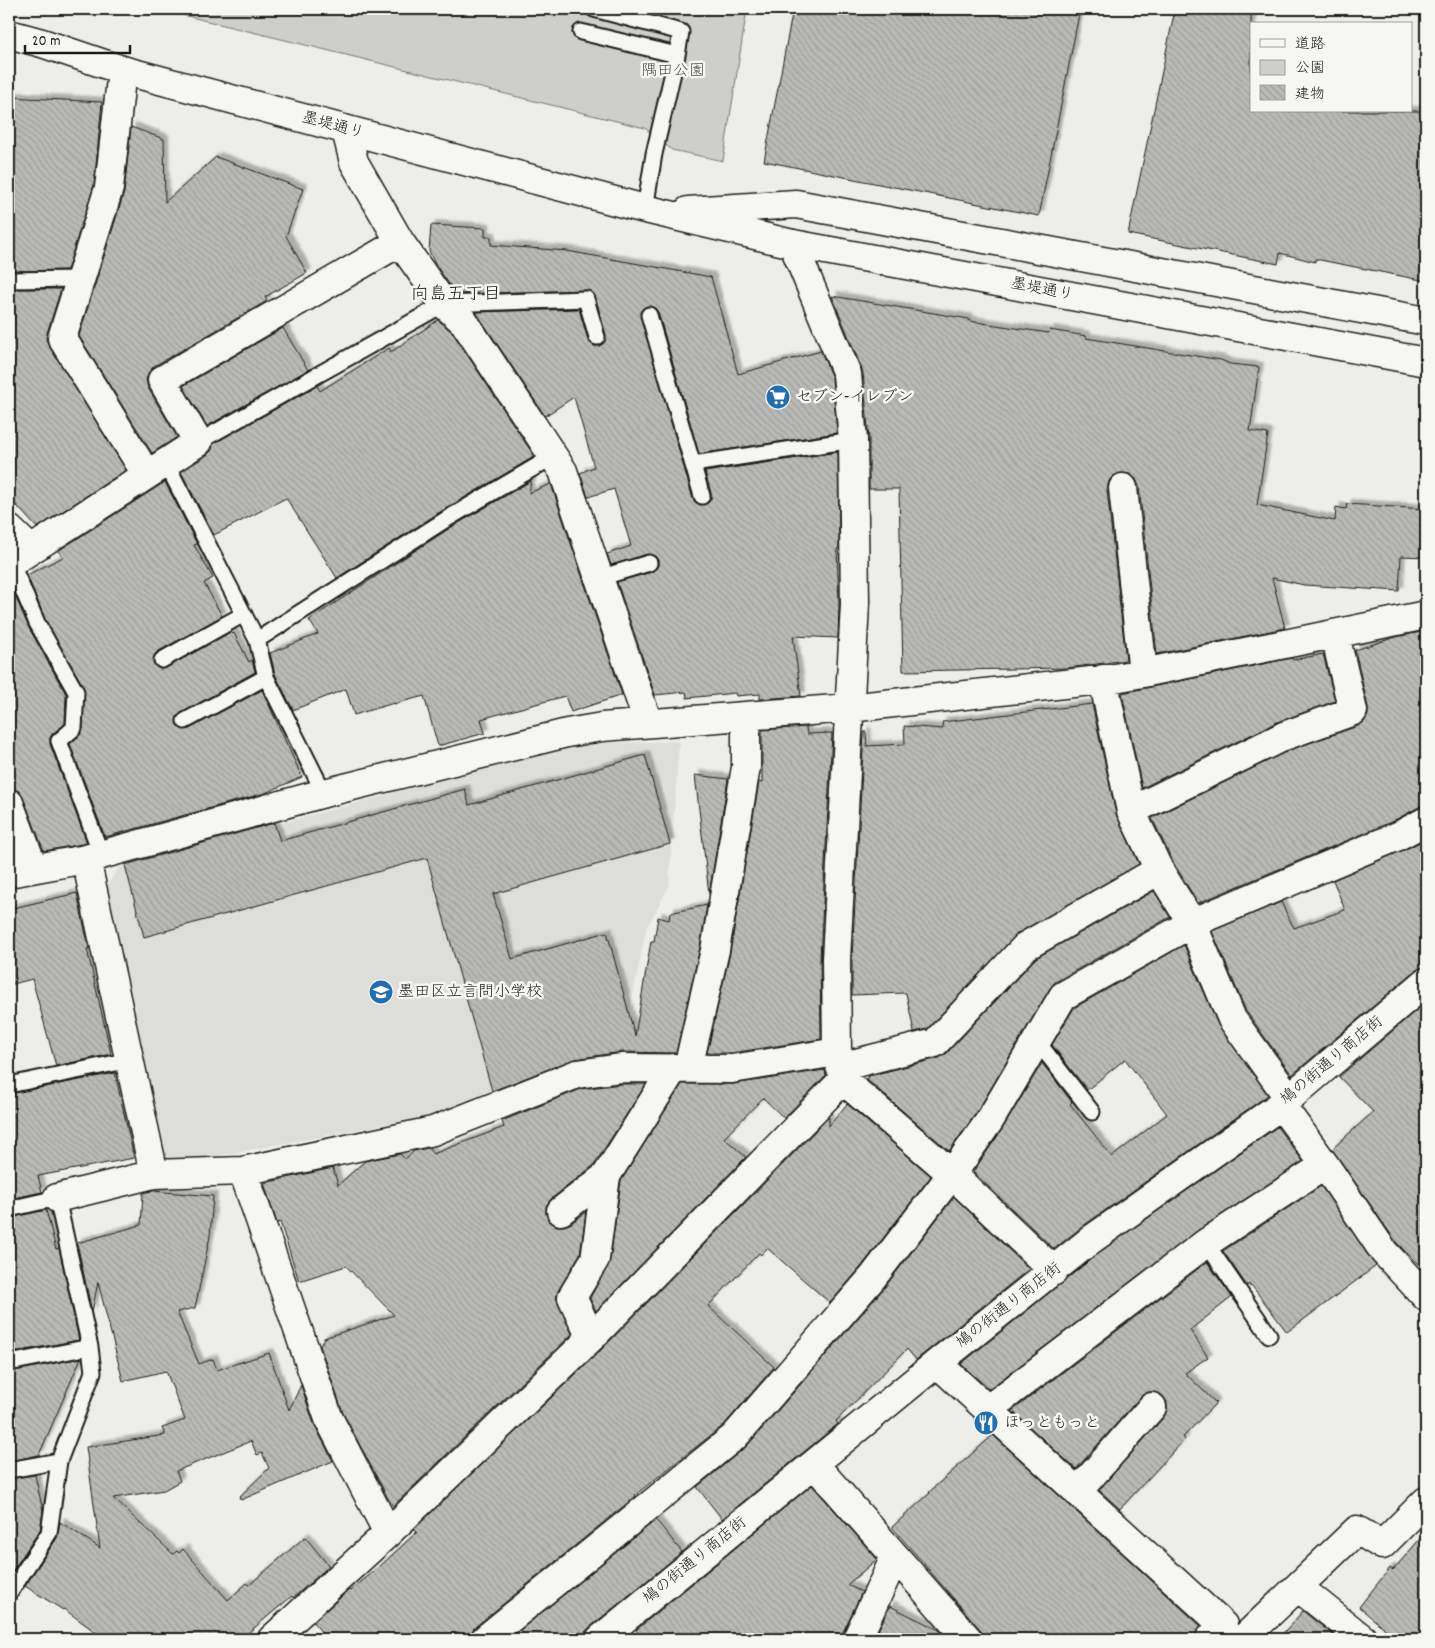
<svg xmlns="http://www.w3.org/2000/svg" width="1435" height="1648" viewBox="0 0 1435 1648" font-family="Dekko,'Klee One',sans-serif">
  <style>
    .built { fill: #ddddda }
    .park { fill: #cececb; stroke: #757574 }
    .building { fill: url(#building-back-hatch); stroke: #1c1c1c; filter: url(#shadow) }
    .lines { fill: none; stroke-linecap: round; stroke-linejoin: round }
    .service-casing { stroke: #1c1c1c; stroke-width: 19 }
    .minor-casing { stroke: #1c1c1c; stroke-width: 31 }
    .secondary-casing { stroke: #1c1c1c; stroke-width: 31 }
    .service { stroke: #f6f6f2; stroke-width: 15 }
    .minor { stroke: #f6f6f2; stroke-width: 28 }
    .secondary { stroke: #f6f6f2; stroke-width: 28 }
    .labels { text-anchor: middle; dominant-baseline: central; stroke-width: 5; stroke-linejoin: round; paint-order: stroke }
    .park-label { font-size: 16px; fill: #515151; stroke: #f6f6f2 }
    .street-label { font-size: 16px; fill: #1c1c1c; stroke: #f6f6f2 }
    .poi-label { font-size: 16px; fill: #1c1c1c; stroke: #f6f6f2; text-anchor: start }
    .neighbourhood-label { font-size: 18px; fill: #1c1c1c; stroke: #f6f6f2 }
  </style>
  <defs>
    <pattern id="building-back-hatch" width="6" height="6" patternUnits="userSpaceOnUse" patternTransform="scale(1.25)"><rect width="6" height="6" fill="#b9b9b6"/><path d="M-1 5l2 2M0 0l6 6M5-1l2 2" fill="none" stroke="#9e9e9c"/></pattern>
    <filter id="shadow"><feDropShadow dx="4.5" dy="-4.5" stdDeviation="1" flood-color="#0004"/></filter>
  </defs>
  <rect width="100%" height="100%" fill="#edede9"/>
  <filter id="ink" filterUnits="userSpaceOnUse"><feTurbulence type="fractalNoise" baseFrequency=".02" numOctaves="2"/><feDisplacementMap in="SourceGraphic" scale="10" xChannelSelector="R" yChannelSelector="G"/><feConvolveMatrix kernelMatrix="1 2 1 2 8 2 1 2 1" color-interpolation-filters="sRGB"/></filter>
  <g filter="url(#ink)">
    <path class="built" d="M679 741 669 886 646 929 621 1056 482 1106 176 1164 162 1154 107 886 119 867 574 744Z"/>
    <path class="park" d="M158 9H747L723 161 672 150 645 128Z"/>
    <path class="building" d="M793 9H1080L1039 216 764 161Z
      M1175 9H1251V111H1426V281L1315 259V262L1280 253 1278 264 1128 234Z
      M9 97 102 102 94 185 67 270 9 271Z
      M131 127 164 139 165 202 216 157 303 189 286 236 307 273 265 297 267 301 154 366 149 372 146 380 148 388 177 437 152 453 79 336 124 193Z
      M431 225 485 228V237H491V245L567 251 711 277 738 374 821 351 832 378 837 433 699 454 658 312 655 308 647 306 643 308 640 313 693 499 696 503 704 505 708 503 711 499V493L705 472 838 452 839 548 837 549 839 604 838 638 793 636 801 696 760 699V694L736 696 735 693 687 698 686 692 655 695 617 582 652 572 658 566V560L655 556 647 554 611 565 607 554 631 546 614 489 588 497 580 473 594 467 574 397 545 416 476 312 579 309 588 340 594 346H599L604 343 606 335 595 296 590 291 586 290 456 294 435 264 429 251Z
      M9 289H61L47 333 46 340 49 346 126 470 37 528 9 497Z
      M832 296 969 319V321L1049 333 1050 330 1086 336V338L1221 360 1230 364 1259 367 1250 431 1268 434 1257 505 1335 521 1336 507 1346 509 1347 504 1426 509V557L1401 556 1399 591 1304 585 1272 578 1285 628 1157 654 1139 486 1136 479 1130 474 1121 473 1113 476 1109 481 1107 490 1126 660 1068 668 903 671 899 489H869V439L863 372Z
      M438 320 452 332 533 454 532 458 440 512 337 578 286 498 214 535 181 472 207 455 212 450 213 444 317 386 320 391 389 348 391 352Z
      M283 328 308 370 207 426 183 386Z
      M531 481 529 493 551 484 622 695 571 712 565 696 481 719 485 733 438 746 424 696 394 704V703L354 715 346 689 293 710 275 674 270 653 318 634 309 620 450 528Z
      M165 482 197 544 194 545 213 578 204 583 222 616 157 652 154 656V664L158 668H166L231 632 233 634 234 633 249 662 252 660 255 672 181 713 177 717V725L181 729H189L262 690 302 777 265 793 105 837 70 744 80 735 83 729 84 688 45 619 27 575 63 557 58 551Z
      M10 584 29 628 66 694 65 724 52 734 50 738V744L87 843 44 851 23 797 19 791 9 788V585Z
      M1426 631V805L1419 807 1391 822 1198 903 1173 862 1152 818 1290 750 1358 726 1364 722 1368 715V707L1355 650 1396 637Z
      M1323 654 1335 701 1277 722 1142 788 1122 693 1292 658 1293 660Z
      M1092 704 1116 814 1139 864 1018 933 927 1029 914 1032 906 993 852 995V959L864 732H866L867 746 905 744 904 726 943 729 942 722Z
      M806 727 807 734 832 733 820 958 821 1039 731 1053H707L730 953 759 782 762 783V730Z
      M645 755 670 844 493 894 512 959 607 932 635 1036 651 941H654L658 917 669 920 670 913 707 905 700 947 676 1053 621 1052 575 1059 492 1091 427 858 144 937 125 865 274 823 280 841 465 789 469 805Z
      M695 775 728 779 709 894Z
      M1426 839V967L1416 970 1292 1075 1246 1011 1212 931 1281 902 1294 928 1345 910 1333 880 1404 850Z
      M1154 891 1170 917 1055 982 1050 988 977 1112 949 1151 866 1079 869 1076 939 1058 946 1054 1036 958Z
      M77 893 89 949H87L111 1054 56 1066 32 979 9 985V909Z
      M1184 945 1218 1025 1268 1095 1083 1226 1054 1249 973 1172 1003 1128 1042 1063 1072 1102 1070 1104 1112 1157 1167 1114 1125 1059 1087 1090 1052 1045 1074 1008Z
      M1426 1002V1272L1396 1242 1332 1149 1373 1112 1339 1077Z
      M825 1070 826 1075 784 1118 763 1098 724 1138 746 1157 596 1311 590 1298 610 1261 621 1181 682 1084H734Z
      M115 1073 134 1158 38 1176 42 1192 9 1199V1094Z
      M622 1084H646L594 1165 551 1199 546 1206V1214L548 1220 556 1226H564L570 1224 586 1212 580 1254 559 1289 556 1296 558 1304 572 1334 393 1506 390 1502 343 1413 320 1346 324 1338 394 1315 346 1266 299 1281 280 1222 277 1223 264 1183 333 1168 338 1185 365 1161 400 1154 405 1159 414 1151 428 1148 433 1154 504 1127 502 1121 581 1089Z
      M847 1104 931 1176 861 1267 830 1303 767 1248 761 1255 759 1253 708 1306 774 1367 724 1425 635 1495 636 1496 475 1627 471 1633 470 1639H327L313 1622 349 1590 350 1591 378 1568 417 1532 414 1529 602 1349 829 1117V1126Z
      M1277 1127 1303 1161 1197 1231 989 1389 961 1364 1101 1251Z
      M1321 1186 1376 1266 1287 1332 1252 1286 1250 1287 1249 1284 1247 1286 1223 1251Z
      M152 1191 213 1196 210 1236 195 1308 177 1312 199 1364 213 1359 217 1370 269 1353 289 1410 301 1385 314 1424 333 1461 241 1500 239 1497 269 1468 262 1453 257 1455 251 1441 176 1471 180 1481 164 1490 113 1498 173 1554 177 1551 179 1553 183 1549 228 1600 247 1583 249 1585 305 1537 329 1566 293 1598 292 1596 241 1639H105L64 1609 63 1610 25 1586 57 1538 60 1522 100 1548 86 1447 165 1435 162 1428 185 1420 166 1371 123 1381 98 1282 92 1312 77 1243 141 1225 143 1193Z
      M954 1197 1029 1269 916 1360 907 1349 836 1421 838 1424 722 1519 697 1487 747 1446 885 1287Z
      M46 1210 56 1249 59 1248 79 1340 9 1353V1307L15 1305 9 1281V1218Z
      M1207 1262 1232 1297 1190 1330 1208 1357 1185 1373 1216 1403 1183 1437 1185 1439 1120 1509 1099 1490 1164 1417 1167 1410V1402L1163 1396 1155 1392H1147L1141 1396 1076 1469 1012 1411Z
      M81 1358 39 1455 9 1461V1372Z
      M993 1435 1201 1626 1195 1635V1639H985L980 1629 892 1527 930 1493 929 1492Z
      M35 1475 43 1511 40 1530 9 1576V1479Z
      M812 1485 877 1559 847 1585 862 1592 843 1632 842 1639H643L636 1630Z
      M656 1520 682 1552 590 1627 578 1639H509Z
      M1426 1532V1639H1397L1359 1607 1390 1568 1393 1570Z
      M890 1606 939 1630 947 1639H874Z
      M1303 1611 1338 1639H1278Z"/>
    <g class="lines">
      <defs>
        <path id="service" d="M594 9 681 32 677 55 654 154 645 209
          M581 32 677 55
          M9 280 81 279
          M649 315 702 496
          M198 442 444 304 586 299 597 337
          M166 463 257 640 266 677 324 793
          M693 464 853 440
          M11 562 37 623 76 692 74 728 59 741 101 854
          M599 578 649 563
          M257 640 445 520 554 456
          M162 660 244 614
          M185 721 266 677
          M1037 1041 1092 1112
          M9 1085 130 1060
          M9 1209 57 1198 90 1347 9 1363
          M1206 1243 1269 1335
          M9 1470 59 1461
          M9 1594 49 1533 59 1461 93 1372 90 1347"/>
        <path id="minor" d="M122 70 109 188 62 338 147 475
          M346 130 354 162 400 242 444 304 464 322 563 471 648 723
          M1123 488 1143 673
          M9 529 30 549
          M9 564 198 442 162 380 400 242
          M1103 679 1131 811 1159 870 1192 923 1232 1019 1289 1098
          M9 803 33 867
          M1131 811 1284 736 1353 711 1335 635
          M86 859 154 1174 243 1171 329 1419 388 1533
          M9 873 86 859 324 793 567 733 602 727 849 708 1109 679 1143 673 1426 615
          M840 1067 935 1043 1026 946 1159 870
          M688 1068 715 950 746 767V716
          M843 1080 952 1174 1054 1271
          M1281 1105 1325 1165 1384 1252 1426 1297
          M243 1171 433 1131 577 1074 621 1068 732 1069 837 1052
          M57 1198 154 1174
          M561 1211 606 1176
          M591 1338 572 1297 595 1259 606 1176 674 1068
          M937 1363 1223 1625 1210 1639
          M987 1410 1206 1243 1325 1165
          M814 1464 968 1639
          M1077 1492 1152 1407
          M1298 1587 1363 1639
          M272 1639 388 1533 591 1338 843 1080 837 1052 836 959 855 604 853 440 847 374 793 244
          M485 1639 735 1436 873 1277 952 1174 990 1120 1063 996 1192 923 1398 836 1426 821
          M600 1639 937 1363 1092 1239 1281 1105 1426 982
          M857 1639 895 1557
          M1243 1639 1357 1530 1382 1545 1426 1501"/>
        <path id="secondary" d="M9 34 42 43 122 70 645 209 793 244 1426 362
          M688 211 796 204 1426 321"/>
      </defs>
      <use href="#service" class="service-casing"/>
      <use href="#minor" class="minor-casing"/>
      <use href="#secondary" class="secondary-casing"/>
      <use href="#service" class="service"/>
      <use href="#minor" class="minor"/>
      <use href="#secondary" class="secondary"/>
    </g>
  </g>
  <defs>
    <symbol id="supermarket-disc" viewBox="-11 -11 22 22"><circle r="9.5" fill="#1f6fb2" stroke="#f6f6f2"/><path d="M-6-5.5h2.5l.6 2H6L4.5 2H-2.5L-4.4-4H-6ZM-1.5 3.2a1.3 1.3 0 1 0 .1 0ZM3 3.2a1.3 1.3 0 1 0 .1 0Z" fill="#fff"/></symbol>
    <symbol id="school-disc" viewBox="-11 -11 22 22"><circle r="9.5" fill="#1f6fb2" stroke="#f6f6f2"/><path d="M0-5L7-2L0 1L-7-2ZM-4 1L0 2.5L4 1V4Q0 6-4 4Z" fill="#fff"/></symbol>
    <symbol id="restaurant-disc" viewBox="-11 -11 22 22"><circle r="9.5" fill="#1f6fb2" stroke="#f6f6f2"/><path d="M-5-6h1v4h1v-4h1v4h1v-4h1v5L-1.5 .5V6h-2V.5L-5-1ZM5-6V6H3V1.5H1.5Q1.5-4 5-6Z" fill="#fff"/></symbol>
  </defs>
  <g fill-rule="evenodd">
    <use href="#supermarket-disc" x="764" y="383" width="28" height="28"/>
    <use href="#school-disc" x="367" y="978" width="28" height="28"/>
    <use href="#restaurant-disc" x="972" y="1409" width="28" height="28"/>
  </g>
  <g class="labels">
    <g class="park-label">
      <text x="673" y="71">隅田公園</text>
    </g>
    <g class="street-label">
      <text transform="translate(333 126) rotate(15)">墨堤通り</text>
      <text transform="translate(1042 290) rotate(11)">墨堤通り</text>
      <text transform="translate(1332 1061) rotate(-40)">鳩の街通り商店街</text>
      <text transform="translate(1009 1306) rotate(-38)">鳩の街通り商店街</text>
      <text transform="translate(695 1561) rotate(-39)">鳩の街通り商店街</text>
    </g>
    <g class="poi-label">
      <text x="796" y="397">セブン-イレブン</text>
      <text x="398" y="992">墨田区立言問小学校</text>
      <text x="1004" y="1423">ほっともっと</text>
    </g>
    <g class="neighbourhood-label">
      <text x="456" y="295">向島五丁目</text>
    </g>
  </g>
  <rect width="1435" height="1648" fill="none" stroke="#f6f6f2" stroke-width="30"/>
  <rect x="15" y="15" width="1405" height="1618" fill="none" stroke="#1c1c1c" stroke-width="2" filter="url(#ink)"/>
  <rect x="1250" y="22" width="162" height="90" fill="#f6f6f2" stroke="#9f9f9c"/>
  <rect x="1260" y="39" width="25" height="8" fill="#f6f6f2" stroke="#9f9f9c"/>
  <text x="1295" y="48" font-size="15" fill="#1c1c1c">道路</text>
  <rect x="1260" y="60" width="25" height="15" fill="#cececb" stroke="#9f9f9c"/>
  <text x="1295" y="72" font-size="15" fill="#1c1c1c">公園</text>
  <rect x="1260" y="85" width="25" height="15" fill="url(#building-back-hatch)" stroke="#9f9f9c"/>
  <text x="1295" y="98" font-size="15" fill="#1c1c1c">建物</text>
  <path d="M25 45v8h105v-8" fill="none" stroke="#1c1c1c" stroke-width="2.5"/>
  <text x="32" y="45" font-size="15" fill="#1c1c1c" stroke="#f6f6f2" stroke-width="4" paint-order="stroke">20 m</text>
</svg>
